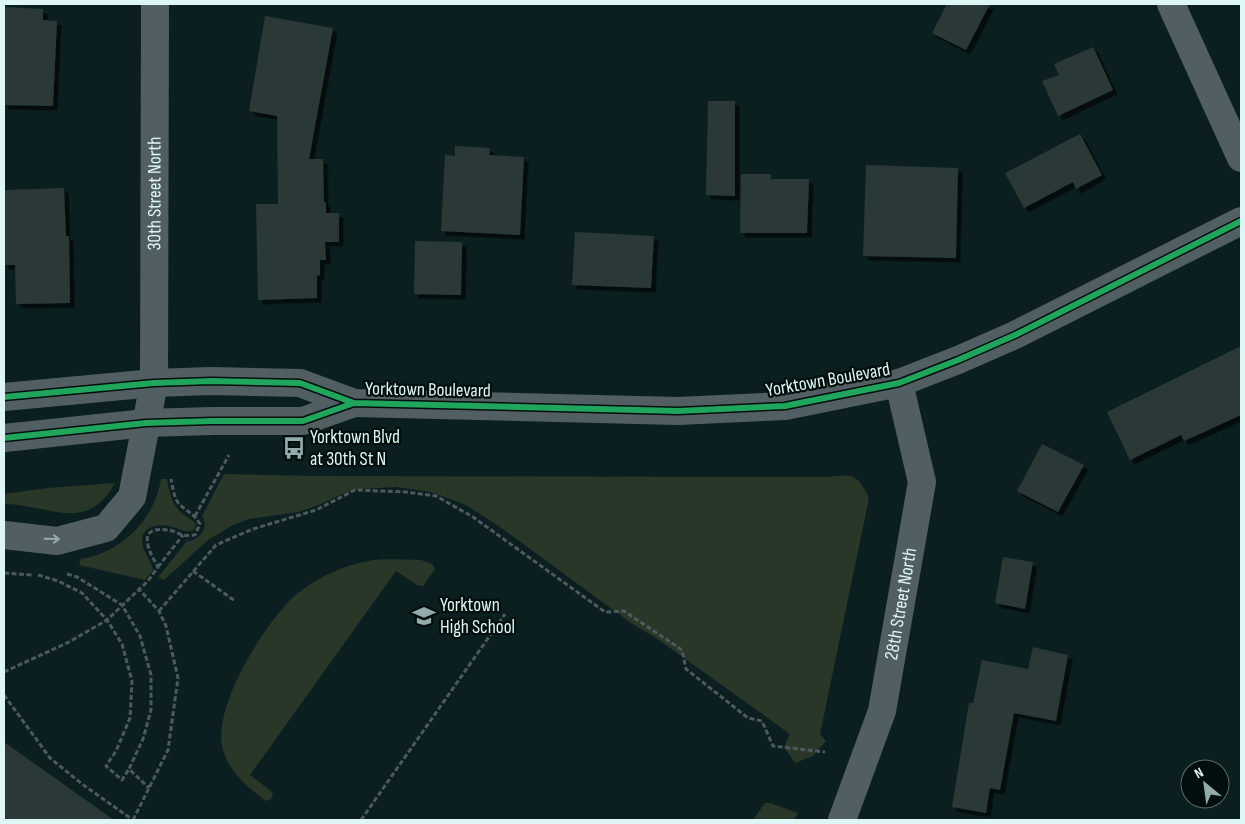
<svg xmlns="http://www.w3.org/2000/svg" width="1245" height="824" viewBox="0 0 1245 824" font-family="'Sofia Sans Condensed',sans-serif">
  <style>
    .green { fill: #293729 }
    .building { fill: #293937; filter: url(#shadow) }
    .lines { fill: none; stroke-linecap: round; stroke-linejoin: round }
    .path { stroke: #4c5a5d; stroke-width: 3; stroke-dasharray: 5 2.5; stroke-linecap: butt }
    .minor { stroke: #515f63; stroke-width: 28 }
    .cycleway-casing { stroke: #000e0e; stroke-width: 9 }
    .cycleway { stroke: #20a55d; stroke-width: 6 }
    .oneway { stroke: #98aaac }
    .labels { text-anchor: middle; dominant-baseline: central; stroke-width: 4.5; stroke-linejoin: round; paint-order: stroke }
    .street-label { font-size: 19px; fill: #def6f6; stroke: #000e0e }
    .poi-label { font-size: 19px; fill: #def6f6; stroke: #000e0e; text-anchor: start }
  </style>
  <defs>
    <filter id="shadow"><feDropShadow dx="4.5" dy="4.5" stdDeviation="0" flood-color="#0009"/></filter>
  </defs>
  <rect width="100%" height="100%" fill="#0b1f20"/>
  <path class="green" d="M224 474 319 476 825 477C852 475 856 471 869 498L820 734 826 741 813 756 795 763 784 747 790 734 656 638 631 623 500 527 466 505 431 492 397 487 360 489 342 494 321 504 299 512 249 519 233 525 208 540 164 580 159 578V576L187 541C199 541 210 528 202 516Z
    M161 479H167C169 492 172 506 183 514 188 518 192 519 196 524L195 529C192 531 189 532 184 531 181 530 177 528 173 527 162 523 142 525 142 540 142 551 151 559 153 570L145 580 79 565 81 559C121 553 155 519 161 479Z
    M115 483C86 535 48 504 4 504V494L48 488Z
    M421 560 432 564 435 569 423 586 417 585 396 571 250 775 271 791 273 794 271 799 266 801C246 786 227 771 222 745 215 704 262 629 290 600 299 591 310 584 321 578 335 570 352 564 368 561 385 558 404 560 421 560Z
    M765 803H770L798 813 794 820H753Z"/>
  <path class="building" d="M947 4H990L966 50 932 33Z
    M4 7 43 9V20L57 21 53 106 4 105Z
    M265 16 333 28 309 159H323L324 202H326V213H339V242H325L326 260H320V275L317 276V298L258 300 256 204H278L277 116 249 111Z
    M1093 47 1113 90 1058 116 1042 81 1059 75 1054 64Z
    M708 101H735V196L706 195Z
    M1080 134 1102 175 1076 189 1073 182 1024 208 1005 173Z
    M455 146 490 148 489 155 524 157 520 235 441 231 445 155 455 156Z
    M866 165 958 168 956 258 863 256Z
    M741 174H771V179H809L807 233H740Z
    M64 188 66 236H69L70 303 16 304 15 265H4V190Z
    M575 232 654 236 651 288 572 285Z
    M415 241 462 242 461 295 414 294Z
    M1241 346V415L1184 441 1181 435 1130 460 1107 412Z
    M1042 444 1084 465 1058 512 1017 491Z
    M1003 557 1033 562 1025 609 995 603Z
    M1033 647 1068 655 1056 721 1014 713 1000 790 990 788 986 813 952 807 969 703H973L982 660 1028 669Z
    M4 742 114 820H4Z"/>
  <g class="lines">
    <path class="path" d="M195 516 229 455
      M158 567 183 535
      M193 571 235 601
      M4 573 32 575
      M67 574 77 577 122 605 140 636 151 675V710L143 739 129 769 149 788
      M38 575 58 581 82 593 107 620 122 644 132 681 130 718 116 751 106 766 122 780 129 769
      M159 611 216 545 253 529 316 510 355 490 406 492 436 496 473 517 605 612 624 611 682 650 686 669 748 718 762 721 773 746 825 752
      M4 672 69 642 107 620 148 581 158 567C149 552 135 525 168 530 173 530 178 534 183 535 187 536 191 535 195 535L200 524C195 515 188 512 180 505 174 499 173 488 171 479
      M4 695 50 758 82 784 133 820
      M133 820 168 750 178 678 166 626 159 611 138 588
      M361 820 505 614"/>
    <g class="minor">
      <path d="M1171 4 1241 158"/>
      <path d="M4 397 154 383 211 381 300 383 354 403 678 411 785 406 899 383 958 360 1015 335 1241 221"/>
      <path d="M4 438 146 423 212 421H303L354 403"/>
      <path id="s1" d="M4 535 57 541 106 528 132 497 154 383 155 4"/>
      <path id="s2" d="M842 820 882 711 922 482 899 383"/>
    </g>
    <defs>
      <path id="cycleway" d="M4 397 154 383 211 381 300 383 354 403 678 411 785 406 899 383 958 360 1015 335 1241 221
        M4 438 146 423 212 421H303L354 403"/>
    </defs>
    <use href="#cycleway" class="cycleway-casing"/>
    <use href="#cycleway" class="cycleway"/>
  </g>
  <defs><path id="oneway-shaft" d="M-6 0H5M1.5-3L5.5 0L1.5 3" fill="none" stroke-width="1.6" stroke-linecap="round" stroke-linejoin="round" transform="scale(1.25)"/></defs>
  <use class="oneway" href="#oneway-shaft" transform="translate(52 539) rotate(1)"/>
  <defs>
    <symbol id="bus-bare" viewBox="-9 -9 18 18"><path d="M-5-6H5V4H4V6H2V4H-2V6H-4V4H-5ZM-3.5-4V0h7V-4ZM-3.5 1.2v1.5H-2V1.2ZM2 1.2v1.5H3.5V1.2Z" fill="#94abab" stroke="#000e0e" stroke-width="2.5" paint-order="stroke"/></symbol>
    <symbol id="school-bare" viewBox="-9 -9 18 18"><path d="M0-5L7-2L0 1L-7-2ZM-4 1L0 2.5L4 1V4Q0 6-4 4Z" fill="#94abab" stroke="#000e0e" stroke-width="2.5" paint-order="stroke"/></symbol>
  </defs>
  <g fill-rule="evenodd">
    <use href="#bus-bare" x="278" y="432" width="32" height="32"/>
    <use href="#school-bare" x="408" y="600" width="32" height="32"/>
  </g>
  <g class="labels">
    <g class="street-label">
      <text stroke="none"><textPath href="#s1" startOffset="450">30th Street North</textPath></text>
      <text transform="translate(828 380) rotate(-10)">Yorktown Boulevard</text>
      <text transform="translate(428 390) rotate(1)">Yorktown Boulevard</text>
      <text stroke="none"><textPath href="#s2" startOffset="225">28th Street North</textPath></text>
    </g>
    <g class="poi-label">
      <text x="310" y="437">Yorktown Blvd<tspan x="310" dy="22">at 30th St N</tspan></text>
      <text x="440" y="605">Yorktown<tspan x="440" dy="22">High School</tspan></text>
    </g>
  </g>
  <rect width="1245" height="824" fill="none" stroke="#def6f6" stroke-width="10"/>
  <g transform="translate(1205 784) rotate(331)"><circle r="24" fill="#000e0e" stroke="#596b6b"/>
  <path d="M0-4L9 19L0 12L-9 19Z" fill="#94abab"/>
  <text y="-8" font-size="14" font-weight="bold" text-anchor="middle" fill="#def6f6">N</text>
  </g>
</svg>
